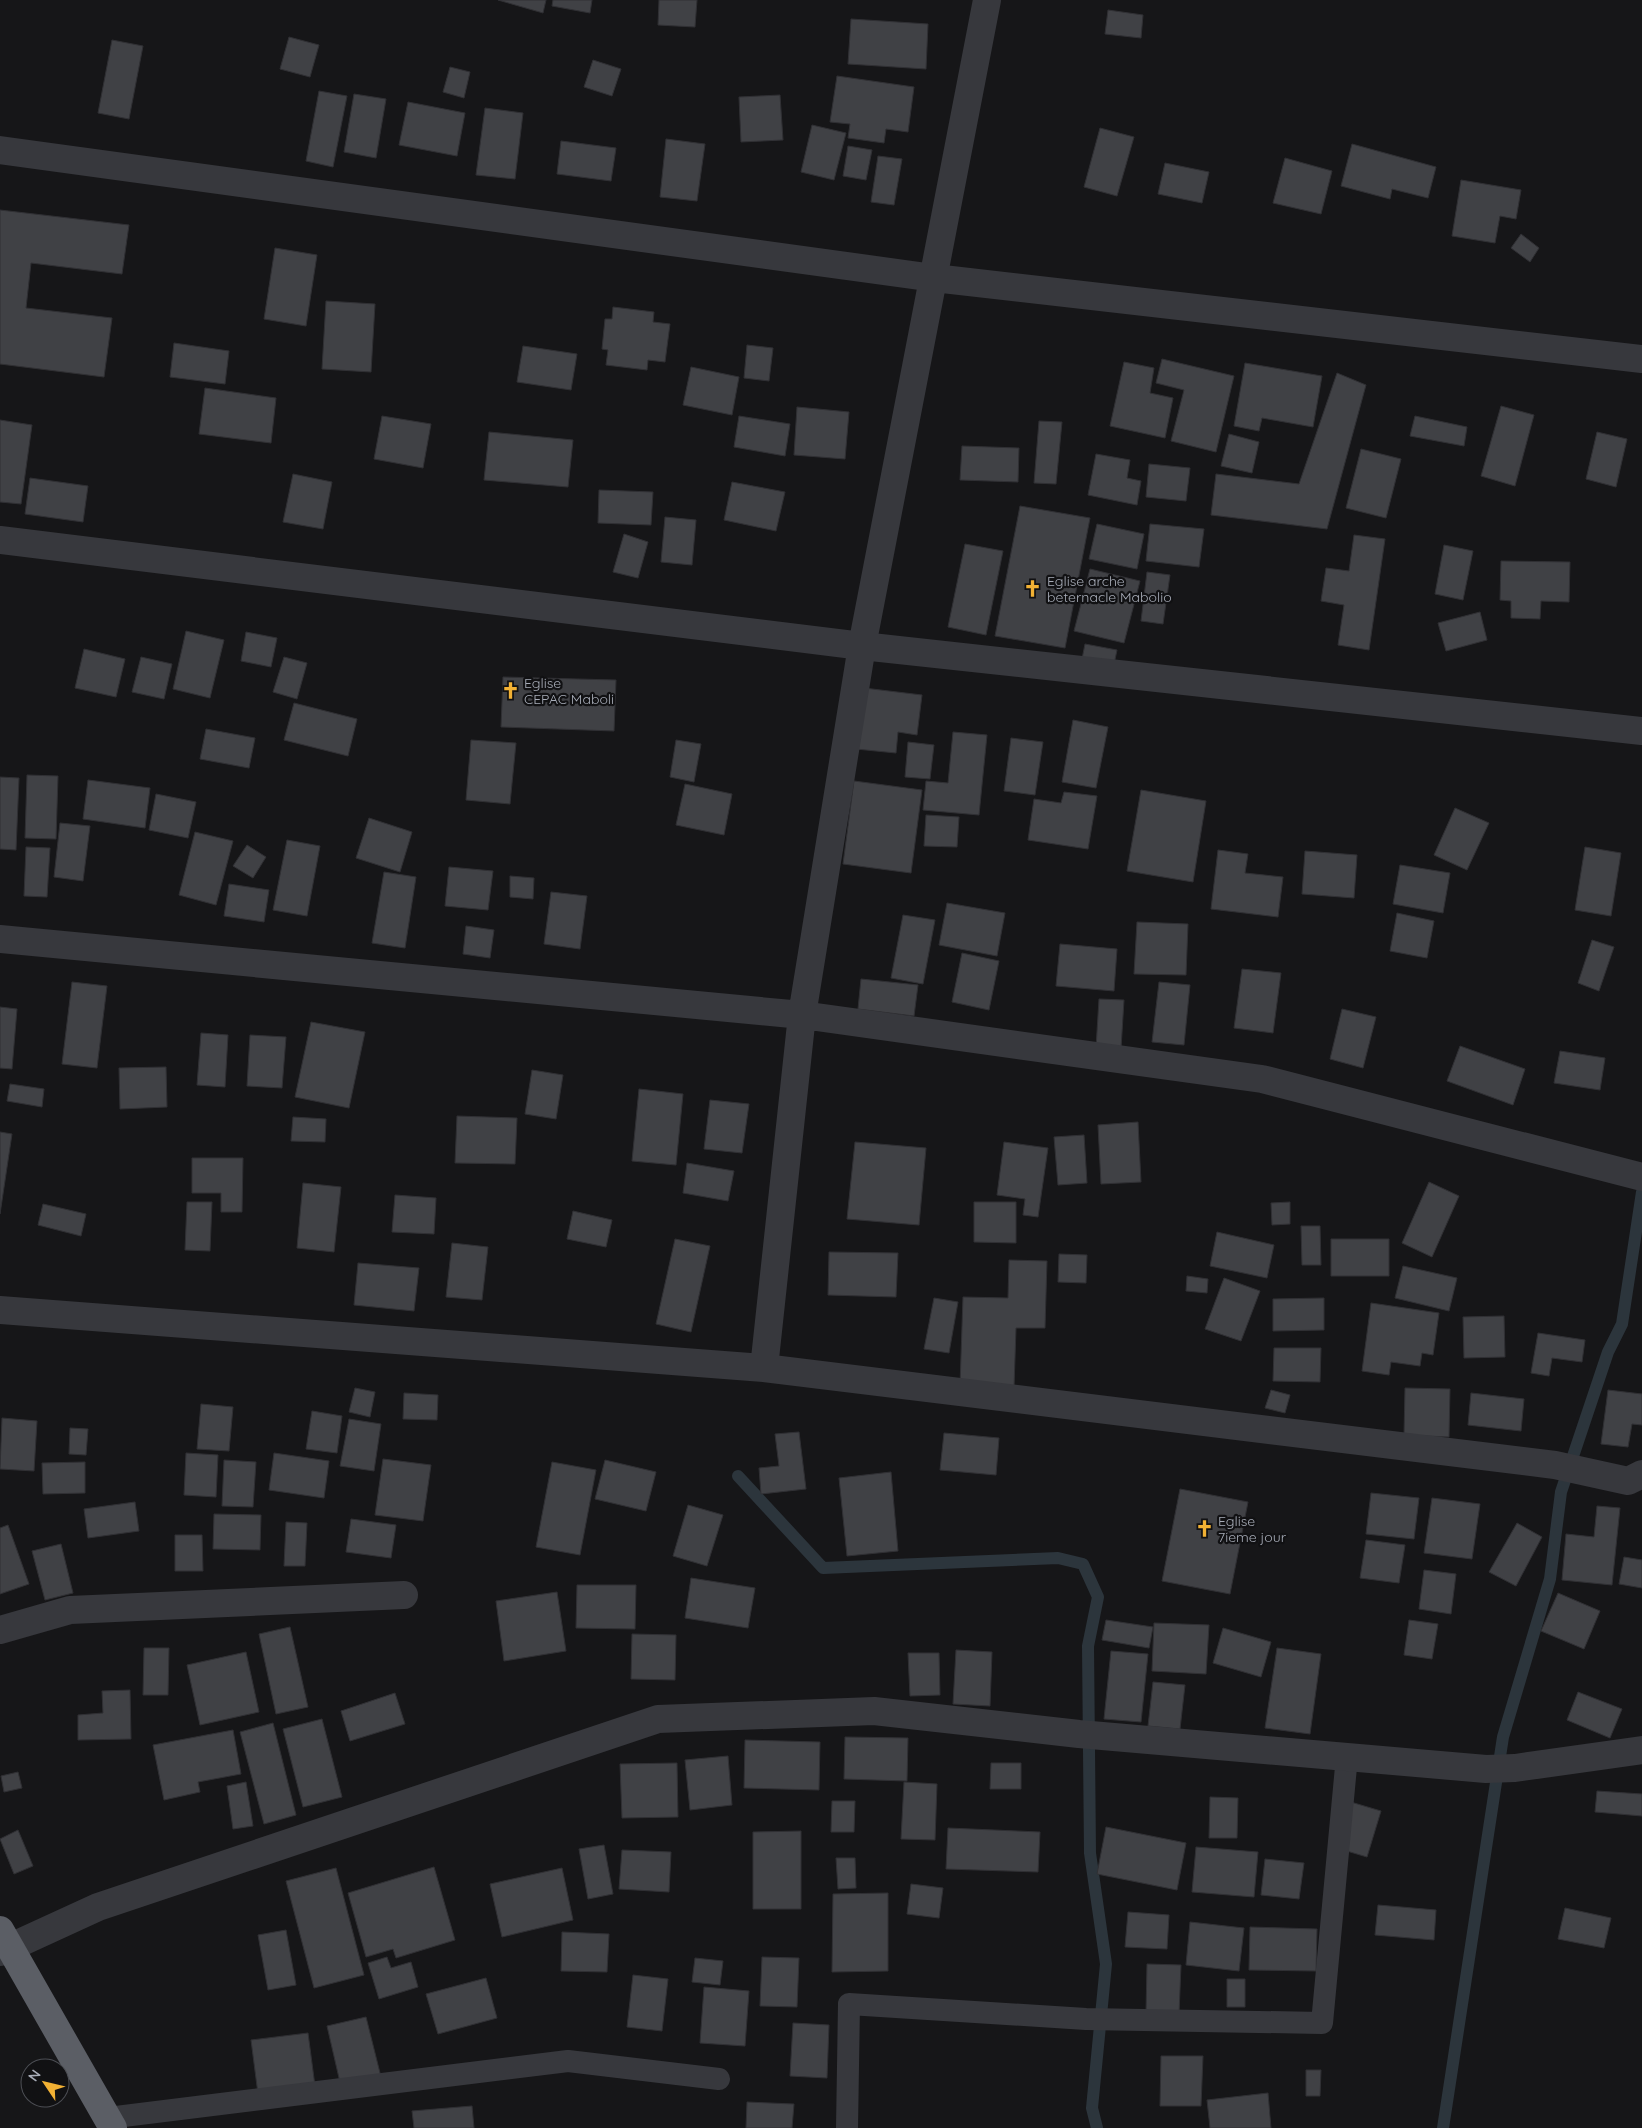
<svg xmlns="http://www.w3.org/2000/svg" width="1642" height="2128" viewBox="0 0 1642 2128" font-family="Quicksand,sans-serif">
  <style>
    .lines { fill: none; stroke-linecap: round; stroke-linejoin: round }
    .stream { stroke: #2c353c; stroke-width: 12 }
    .building { fill: #404145; stroke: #303034 }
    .service { stroke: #37383d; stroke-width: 22 }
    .minor { stroke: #37383d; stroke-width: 28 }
    .trunk { stroke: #5b5e65; stroke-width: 28 }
    .labels { text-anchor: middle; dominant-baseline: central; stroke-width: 4.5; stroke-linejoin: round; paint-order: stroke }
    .poi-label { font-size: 14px; fill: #a8adb8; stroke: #111113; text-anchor: start }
  </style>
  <rect width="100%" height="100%" fill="#161618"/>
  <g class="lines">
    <path class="stream" d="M738 1476 823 1568 1058 1558 1083 1564 1098 1597 1088 1646 1090 1853 1106 1964 1092 2108 1097 2128
      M1443 2128 1503 1737 1550 1579 1561 1492 1608 1352 1622 1324 1642 1192"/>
  </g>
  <path class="building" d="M498 0H546L543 13Z
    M553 0H592L590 13 552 6Z
    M659 0H697L695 27 658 25Z
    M1108 10 1143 15 1141 38 1105 34Z
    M851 19 928 24 926 69 848 64Z
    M289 37 319 45 310 77 280 69Z
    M112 40 143 46 129 119 98 113Z
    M593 60 621 69 612 96 584 87Z
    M450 67 470 72 464 98 443 92Z
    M837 76 914 87 908 132 886 129 884 143 848 138 850 124 830 122Z
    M319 91 347 96 333 167 306 161Z
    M354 94 386 99 376 158 344 152Z
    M780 95 783 140 741 142 739 97Z
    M408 102 465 113 457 156 399 145Z
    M485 108 523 113 515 179 476 175Z
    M812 125 846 133 834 180 801 172Z
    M1100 128 1134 137 1117 196 1084 187Z
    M666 139 705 144 697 201 660 197Z
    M561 141 616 148 611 181 557 174Z
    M1352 144 1436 167 1428 198 1392 189 1390 199 1341 186Z
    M848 146 872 150 866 180 843 176Z
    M878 156 902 159 894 205 871 202Z
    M1285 158 1332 171 1321 214 1273 203Z
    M1165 163 1209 172 1202 203 1158 194Z
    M1461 180 1521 190 1516 219 1500 216 1495 243 1452 236Z
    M0 210 129 225 122 274 31 263 26 308 112 318 104 377 0 364Z
    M1521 234 1539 248 1530 262 1511 248Z
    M275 248 317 255 306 326 264 319Z
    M326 301 375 304 371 372 322 369Z
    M613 307 654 312 653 322 670 324 665 362 648 360 647 370 606 365 608 350 602 349 605 319H612Z
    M174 343 229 351 225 384 170 377Z
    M747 345 773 348 769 381 744 378Z
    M523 346 577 354 571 390 517 382Z
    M1162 359 1234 376 1216 452 1171 441 1184 390 1156 383Z
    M1124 362 1154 368 1150 393 1173 398 1165 438 1110 426Z
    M1245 363 1322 376 1313 427 1262 418 1259 431 1234 426Z
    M691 367 739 377 732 415 683 405Z
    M1337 373 1366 385 1327 529 1211 515 1216 474 1299 484Z
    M205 388 276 398 271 443 199 434Z
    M1501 406 1534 415 1515 486 1481 476Z
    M797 407 849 412 845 459 794 455Z
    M382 416 431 424 423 468 374 459Z
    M739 416 790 424 785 456 734 447Z
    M1415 416 1467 427 1464 446 1410 436Z
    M0 420 32 425 21 504 0 502Z
    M1039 421 1062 422 1056 484 1034 483Z
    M489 432 573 440 568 487 484 480Z
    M1597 432 1627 439 1616 487 1586 479Z
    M1229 434 1259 442 1252 473 1221 466Z
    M962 446 1019 448 1018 482 960 480Z
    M1361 449 1401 459 1386 518 1346 508Z
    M1096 454 1130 460 1127 478 1141 481 1137 505 1088 495Z
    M1149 464 1190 468 1186 501 1146 497Z
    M293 474 332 482 323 529 283 522Z
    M30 478 88 486 83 522 25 514Z
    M732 482 785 492 776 531 724 520Z
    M599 490 653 492 651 525 598 523Z
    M1020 506 1090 518 1065 648 995 636Z
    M665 517 696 520 692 565 661 562Z
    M1097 524 1144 534 1137 569 1089 559Z
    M1150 524 1204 529 1199 567 1146 561Z
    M624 534 648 542 638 578 613 572Z
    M1354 535 1385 539 1369 650 1338 645 1344 605 1321 601 1326 568 1349 571Z
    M965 544 1003 551 986 635 948 627Z
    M1444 545 1473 551 1463 600 1435 594Z
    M1501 561 1570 562 1569 602 1541 601 1540 619 1511 618V601L1500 600Z
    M1090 569 1140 581 1124 643 1074 631Z
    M1147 572 1170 575 1163 624 1141 621Z
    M1480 612 1487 640 1446 651 1438 623Z
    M186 631 224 640 210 698 173 689Z
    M246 632 277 638 271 667 241 661Z
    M1085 644 1117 650 1113 669 1081 664Z
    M84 649 125 659 116 697 75 688Z
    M141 657 172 664 164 699 132 692Z
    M284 657 307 663 297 699 273 692Z
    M503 677 616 680 614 731 501 727Z
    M864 688 922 695 917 735 898 732 896 753 856 749Z
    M294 703 357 719 348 756 284 740Z
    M1073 720 1108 727 1096 788 1062 782Z
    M206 729 255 738 249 768 200 759Z
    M953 732 987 735 979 815 923 810 926 781 948 783Z
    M1011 738 1043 742 1035 795 1004 791Z
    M471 740 516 743 510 804 466 800Z
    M676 740 701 744 694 782 670 777Z
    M908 742 934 745 930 779 905 777Z
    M27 775 58 776 56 839 25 838Z
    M0 777 19 778 16 850 0 849Z
    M88 780 150 788 145 828 83 819Z
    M854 781 922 790 911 873 843 864Z
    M685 784 732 794 724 835 676 825Z
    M1141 790 1206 801 1193 882 1127 871Z
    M1064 792 1097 796 1088 849 1028 840 1034 799 1061 803Z
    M156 794 196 802 188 838 149 830Z
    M1455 808 1489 823 1467 870 1434 855Z
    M926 815 959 817 957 847 924 846Z
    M369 818 412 832 400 872 356 858Z
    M60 823 90 826 83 881 54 877Z
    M195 832 233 841 216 905 179 895Z
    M287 840 320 846 307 916 273 910Z
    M247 845 266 857 253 878 233 866Z
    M26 847 50 848 47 897 24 896Z
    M1585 847 1621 853 1611 916 1575 910Z
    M1218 850 1248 854 1245 873 1283 877 1278 917 1211 909Z
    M1305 851 1357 855 1354 898 1302 894Z
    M1400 865 1450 873 1443 913 1393 904Z
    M449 867 493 871 488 910 445 906Z
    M384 872 416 877 405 948 372 943Z
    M510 876 534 878 533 899 510 897Z
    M229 884 269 890 264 922 224 916Z
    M551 892 587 896 580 949 544 944Z
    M947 903 1005 913 997 956 939 945Z
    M1397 913 1434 921 1427 958 1390 951Z
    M903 915 935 920 923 984 891 978Z
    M1137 922 1188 924 1186 975 1134 974Z
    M466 926 494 930 490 958 463 954Z
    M1592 940 1614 947 1599 991 1578 983Z
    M1060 944 1117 949 1114 991 1056 986Z
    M962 953 999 961 989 1010 952 1002Z
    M1242 969 1281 973 1273 1033 1234 1028Z
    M861 979 918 985 914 1016 858 1009Z
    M72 982 107 986 97 1068 62 1064Z
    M1159 982 1190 985 1184 1045 1152 1042Z
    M1099 999 1124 1000 1121 1049 1096 1048Z
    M0 1007 17 1009 12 1069 0 1068Z
    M1342 1009 1376 1017 1363 1068 1330 1059Z
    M311 1022 365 1032 349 1108 295 1097Z
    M201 1033 228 1035 225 1087 197 1085Z
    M250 1035 286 1037 282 1088 247 1086Z
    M1460 1046 1525 1069 1513 1105 1447 1081Z
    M1560 1051 1605 1058 1600 1090 1554 1083Z
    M166 1067 167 1107 120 1109 119 1068Z
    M532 1070 563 1075 556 1119 525 1114Z
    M10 1084 44 1089 42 1107 7 1101Z
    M639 1089 683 1094 676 1165 632 1161Z
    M710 1100 749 1104 742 1153 704 1149Z
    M457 1116 517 1118 515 1164 455 1163Z
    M293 1117 326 1119 325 1142 291 1141Z
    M1138 1122 1141 1182 1101 1184 1098 1125Z
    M0 1132 12 1134 0 1214Z
    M1084 1135 1087 1183 1058 1185 1054 1137Z
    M855 1142 926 1148 919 1225 847 1219Z
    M1004 1142 1048 1148 1038 1217 1023 1215 1025 1199 997 1195Z
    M192 1158H243L242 1212H221V1193H192Z
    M687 1163 734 1171 728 1201 683 1193Z
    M1429 1182 1459 1196 1432 1257 1402 1243Z
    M303 1183 341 1187 334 1252 297 1248Z
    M395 1195 436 1198 434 1234 392 1232Z
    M187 1202H212L210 1251 185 1250Z
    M974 1202H1016V1243L974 1242Z
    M1290 1202V1224L1272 1225 1271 1203Z
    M43 1204 86 1214 81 1236 38 1225Z
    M573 1211 612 1220 606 1247 567 1239Z
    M1301 1226H1320L1321 1265H1302Z
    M1217 1232 1274 1245 1267 1278 1210 1266Z
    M675 1239 710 1246 691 1332 656 1324Z
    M1331 1239H1389V1276H1331Z
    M452 1243 488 1247 482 1300 446 1297Z
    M829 1252 898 1253 896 1297 828 1295Z
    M1059 1254 1087 1255 1086 1283 1058 1282Z
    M1009 1260 1047 1261 1045 1328H1016L1014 1387 960 1386 963 1297 1008 1298Z
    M358 1263 419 1268 414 1311 354 1305Z
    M1403 1266 1457 1278 1449 1311 1395 1298Z
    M1187 1276 1208 1279 1207 1293 1186 1291Z
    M1224 1278 1260 1291 1241 1341 1205 1329Z
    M934 1298 958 1302 949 1353 924 1349Z
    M1324 1298V1330L1273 1331V1299Z
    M1371 1303 1439 1313 1433 1355 1422 1353 1420 1366 1391 1362 1389 1375 1362 1371Z
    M1504 1316 1505 1357 1464 1358 1463 1317Z
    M1538 1333 1585 1340 1582 1362 1552 1358 1549 1376 1531 1373Z
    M1274 1348H1321L1320 1382 1273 1381Z
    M355 1388 375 1392 370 1417 349 1412Z
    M1405 1388 1450 1389 1449 1437 1404 1435Z
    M1271 1390 1290 1395 1285 1413 1265 1408Z
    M1608 1390 1642 1394V1425L1632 1424 1628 1447 1601 1444Z
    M404 1393 438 1395 437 1420 403 1419Z
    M1471 1393 1524 1399 1521 1431 1468 1425Z
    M201 1404 233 1407 229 1451 197 1449Z
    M312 1411 342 1416 337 1453 306 1449Z
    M2 1418 37 1421 34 1471 0 1469Z
    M349 1419 381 1424 374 1471 340 1466Z
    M70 1428 88 1429 86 1455 69 1454Z
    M799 1432 806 1489 761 1494 759 1468 779 1466 775 1434Z
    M944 1433 999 1438 996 1475 940 1470Z
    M186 1453 218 1455 216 1497 184 1495Z
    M274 1453 329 1461 324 1498 269 1490Z
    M383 1459 431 1465 423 1521 375 1515Z
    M224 1460 256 1462 253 1507 222 1506Z
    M605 1460 656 1472 646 1511 595 1499Z
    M85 1462V1493L43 1494 42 1463Z
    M552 1462 596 1470 580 1555 536 1547Z
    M891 1472 898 1551 847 1556 839 1478Z
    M1180 1489 1248 1502 1230 1594 1162 1581Z
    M1371 1493 1419 1498 1414 1539 1366 1534Z
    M1432 1498 1480 1504 1472 1559 1424 1553Z
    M135 1502 139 1531 88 1538 84 1509Z
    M688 1505 723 1515 707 1566 673 1556Z
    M1597 1506 1620 1508 1612 1585 1562 1580 1566 1534 1594 1537Z
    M214 1514 261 1515 260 1550 213 1549Z
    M351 1519 396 1525 391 1558 346 1552Z
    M286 1522 307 1523 305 1566H284Z
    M1517 1523 1542 1537 1516 1586 1489 1572Z
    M8 1525 29 1584 0 1594V1528Z
    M175 1535H202L203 1571H175Z
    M1366 1540 1405 1545 1399 1583 1360 1578Z
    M61 1544 73 1593 45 1600 32 1551Z
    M1624 1557 1642 1560V1588L1619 1584Z
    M1424 1570 1456 1574 1451 1614 1419 1609Z
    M691 1578 755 1588 748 1628 685 1618Z
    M577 1585H636L635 1629 576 1628Z
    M557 1592 566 1651 504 1661 496 1601Z
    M1558 1593 1600 1611 1584 1649 1541 1631Z
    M1106 1620 1153 1627 1149 1648 1102 1640Z
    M1409 1620 1438 1624 1432 1659 1404 1655Z
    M1154 1623 1209 1625 1206 1674 1152 1671Z
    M290 1627 308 1707 276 1714 259 1634Z
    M1223 1628 1271 1642 1261 1677 1213 1663Z
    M632 1634 676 1635 675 1680 631 1679Z
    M144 1648H169L168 1695H143Z
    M1277 1648 1321 1654 1310 1734 1265 1728Z
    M956 1650 992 1652 990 1706 953 1704Z
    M1111 1651 1148 1654 1141 1722 1104 1719Z
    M246 1652 259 1712 200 1725 187 1665Z
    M908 1653H939L940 1695 910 1696Z
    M1153 1682 1185 1685 1180 1729 1148 1726Z
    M130 1690 131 1739 78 1740V1715L103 1713 102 1691Z
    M1578 1692 1622 1709 1610 1738 1567 1720Z
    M395 1693 405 1724 350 1741 341 1711Z
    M322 1719 342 1797 303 1807 283 1729Z
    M273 1723 296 1815 264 1824 240 1732Z
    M233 1730 241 1774 198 1782 200 1792 164 1800 153 1745Z
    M845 1737 908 1738 907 1781 844 1779Z
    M745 1740 820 1742 819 1790 744 1788Z
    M728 1756 732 1805 690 1810 685 1760Z
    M677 1763 678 1817 622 1818 620 1764Z
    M991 1763H1021V1789H990Z
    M18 1772 22 1788 4 1792 1 1776Z
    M246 1782 253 1826 233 1829 227 1786Z
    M904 1782 937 1784 935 1840 901 1839Z
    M1597 1791 1642 1794V1816L1595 1812Z
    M1210 1797 1238 1798 1237 1838H1209Z
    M1344 1800 1381 1811 1367 1857 1330 1846Z
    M832 1801H855L854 1832H831Z
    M1106 1827 1186 1843 1177 1890 1097 1874Z
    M948 1828 1040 1832 1038 1872 946 1869Z
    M18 1830 33 1866 14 1874 0 1839Z
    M801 1831V1909H753V1832Z
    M604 1845 613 1894 588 1899 579 1849Z
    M1196 1847 1258 1852 1254 1897 1192 1892Z
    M622 1850 671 1852 669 1892 619 1889Z
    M836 1858H855L856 1888 838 1889Z
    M1265 1859 1304 1863 1299 1899 1261 1895Z
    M434 1867 455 1940 396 1958 393 1949 366 1957 348 1893Z
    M336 1868 364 1975 314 1988 286 1881Z
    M562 1868 573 1920 502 1937 490 1884Z
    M911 1884 943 1888 939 1918 907 1914Z
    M888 1893V1971L832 1972 833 1894Z
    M1378 1905 1436 1910 1434 1940 1375 1935Z
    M1565 1908 1611 1918 1604 1948 1558 1939Z
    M1128 1912 1169 1915 1167 1949 1125 1947Z
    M1190 1922 1244 1928 1239 1971 1186 1965Z
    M1250 1927 1317 1929 1316 1971 1249 1970Z
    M286 1930 296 1985 268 1990 258 1935Z
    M562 1932 609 1934 607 1972 561 1971Z
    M387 1957 391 1968 411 1962 418 1987 379 1999 368 1963Z
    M762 1957 799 1958 797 2007 760 2006Z
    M695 1958 723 1961 720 1985 692 1982Z
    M1147 1964 1181 1965 1179 2014 1146 2013Z
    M633 1975 668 1979 662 2031 627 2027Z
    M486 1978 497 2018 438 2034 426 1994Z
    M1227 1979H1245V2007H1227Z
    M704 1987 749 1991 745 2046 700 2043Z
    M366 2017 382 2081 342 2091 327 2026Z
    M793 2023 829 2025 827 2078 790 2076Z
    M308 2033 315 2086 258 2094 251 2040Z
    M1161 2056H1203L1201 2106H1160Z
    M1306 2070H1321L1320 2096H1306Z
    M1268 2093 1271 2128H1210L1207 2100Z
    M747 2102 794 2104 792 2128H746Z
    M472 2106 474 2128H414L412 2111Z"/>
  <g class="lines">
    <path class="service" d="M108 2118 568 2061 719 2079
      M847 2128 849 2004 1086 2019 1322 2023 1347 1756"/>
    <path class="minor" d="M0 150 934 278 1642 359
      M0 540 862 646 1642 731
      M0 939 802 1015 1262 1079 1642 1177
      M0 1310 764 1368 1555 1465 1628 1481 1642 1474
      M764 1368 802 1015 862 646 987 0
      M0 1630 70 1610 404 1595
      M0 1952 98 1907 658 1719 874 1711 1079 1734 1486 1769 1515 1768 1642 1750"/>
    <path class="trunk" d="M0 1930 113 2128"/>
  </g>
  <defs>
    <symbol id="church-bare" viewBox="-9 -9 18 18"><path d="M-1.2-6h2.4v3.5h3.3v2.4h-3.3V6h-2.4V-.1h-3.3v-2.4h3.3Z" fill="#f2b134" stroke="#111113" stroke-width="2.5" paint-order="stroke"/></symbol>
  </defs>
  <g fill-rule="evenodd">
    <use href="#church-bare" x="1020" y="576" width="25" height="25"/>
    <use href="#church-bare" x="498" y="678" width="25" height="25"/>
    <use href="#church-bare" x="1192" y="1516" width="25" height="25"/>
  </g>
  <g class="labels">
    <g class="poi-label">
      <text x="1047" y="581">Eglise arche<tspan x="1047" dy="16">beternacle Mabolio</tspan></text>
      <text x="524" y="683">Eglise<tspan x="524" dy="16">CEPAC Maboli</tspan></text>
      <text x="1218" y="1521">Eglise<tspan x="1218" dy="16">7ieme jour</tspan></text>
    </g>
  </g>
  <g transform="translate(45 2083) rotate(305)"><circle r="24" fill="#111113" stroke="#4d4f55"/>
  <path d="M0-4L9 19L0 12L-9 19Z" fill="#f2b134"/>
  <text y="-8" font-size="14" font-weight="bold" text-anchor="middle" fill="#a8adb8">N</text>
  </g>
</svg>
